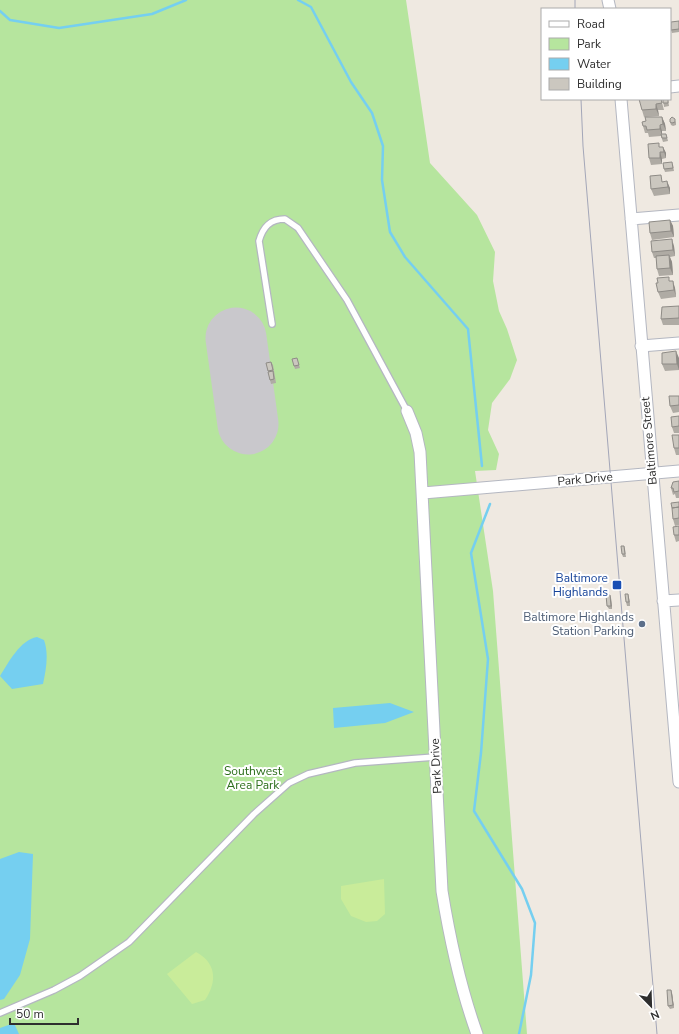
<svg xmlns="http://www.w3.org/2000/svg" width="679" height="1034" viewBox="0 0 679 1034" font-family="'Nunito Sans',sans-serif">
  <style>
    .green { fill: #b6e59e }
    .pitch { fill: #c9ec9a }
    .water { fill: #75cff0 }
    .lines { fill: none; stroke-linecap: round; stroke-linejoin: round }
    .stream { stroke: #75cff0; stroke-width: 2.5 }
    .runway { stroke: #c9c8cc; stroke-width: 61 }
    .service-casing { stroke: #b4b7c1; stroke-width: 8 }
    .minor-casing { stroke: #b4b7c1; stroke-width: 13 }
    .service { stroke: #fff; stroke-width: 5.5 }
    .minor { stroke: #fff; stroke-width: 11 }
    .tram { stroke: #a3a6b8; stroke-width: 1 }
    .wall { fill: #afaba4 }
    .shaded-wall { fill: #8e8b86 }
    .building { fill: #cbc7bf; stroke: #8e8b86 }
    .transit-dot { fill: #1a4fb4; stroke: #fff; stroke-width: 1.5 }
    .service-dot { fill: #5c6f8a; stroke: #fff; stroke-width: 1.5 }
    .labels { text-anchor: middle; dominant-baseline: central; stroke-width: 4; stroke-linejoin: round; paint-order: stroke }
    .street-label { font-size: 12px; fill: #2e2e2e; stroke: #fff }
    .transit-label { font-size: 12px; fill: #164399; stroke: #fff; text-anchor: end }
    .service-label { font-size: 12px; fill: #4e5e75; stroke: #fff; text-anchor: end }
    .park-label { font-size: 12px; fill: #2c6e1b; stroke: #fff }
  </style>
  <rect width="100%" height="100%" fill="#efe9e1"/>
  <path class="green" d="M0 0H406L430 163 477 215 495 252 493 281 499 311 507 329 517 360 510 379 492 403 488 430 499 454 496 470 475 471 493 591 527 1034H0Z"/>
  <path class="pitch" d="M384 879 385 914 377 921 366 922 351 916 341 899V886Z
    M196 952C217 963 217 982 205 1000L192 1004 167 974Z"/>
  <path class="water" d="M37 637 44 640C49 654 46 670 43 684L12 689 0 676C9 662 20 640 37 637Z
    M390 703 414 712 385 723 334 728 333 708Z
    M19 852 33 854 30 939 20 975 4 999 0 1000V859Z
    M14 1023 19 1034H0V1028Z"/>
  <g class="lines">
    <path class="stream" d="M298 0 311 7 351 82 372 113 383 146 382 180 390 232 405 257 468 329 482 466
      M0 11 10 20 59 28 152 14 186 0
      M490 504 471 553 488 659 481 753 474 811 522 889 535 923 531 975 519 1034"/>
    <path class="runway" d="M236 338 248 424"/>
    <defs>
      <path id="service" d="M272 324 259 241C263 227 270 219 285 219L298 228 347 300 407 411
        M0 1013 54 990 80 976 129 942 254 814 289 783 308 774 355 763 435 757"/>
      <path id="minor" d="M608 0 610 9
        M670 87 679 86
        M621 99 679 782
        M631 219 679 215
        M641 346 679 343
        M407 411 416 433 420 452 442 891C450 940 460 987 477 1034
        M423 493 679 471
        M663 601 679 600"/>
    </defs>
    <use href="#service" class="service-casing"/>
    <use href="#minor" class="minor-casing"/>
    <use href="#service" class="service"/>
    <use href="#minor" class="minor"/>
    <path class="tram" d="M575 9V0
      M581 99 583 146 657 1034"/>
  </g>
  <path class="wall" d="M679 21V32L672 33 671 30Z
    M661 99 664 110H658L659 116 644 117 642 110Z
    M663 99H668L669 106 664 107Z
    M662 117 665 124 666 131H662V134L667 137 668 141 663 142 661 136 649 137 648 133H645L643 126 646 121Z
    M670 119 676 122V125L673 126 671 125 670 122Z
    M660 147H663L666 153V158L662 159V164L651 165 649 158Z
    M673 165 674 171 665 172 664 169Z
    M664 182 670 188V194L654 196 651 189Z
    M670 220 673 226 674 237 652 240 650 233Z
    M674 246 675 256 670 257 672 262 673 275 659 276 657 269 656 258H654L652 252Z
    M670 281 675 288 676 297 661 299 658 292Z
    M679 306V325H663L661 319Z
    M679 358V370L665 371 662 364Z
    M292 359 298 362 300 368 295 369Z
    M271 362 273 365 276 383 271 384 268 371Z
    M679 396V412L673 413 670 406Z
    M679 416V433H674L672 427Z
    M679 435V455H676L674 448Z
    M679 481V498H676L675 494 673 495 671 488Z
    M679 502V525L675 526 673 519Z
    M679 526V541L676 542 674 535Z
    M624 546 625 549 626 557H623L622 554Z
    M628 594 629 598 630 606H627L626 602Z
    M610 595 611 598 612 609H609L607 606Z
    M671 990 672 993 674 1008 670 1009 668 1006Z"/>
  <path class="shaded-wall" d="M656 104 658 110 659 116 656 109Z
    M662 117 665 124 666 131 663 124Z
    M660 125 662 131V136L660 129Z
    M663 147 666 153V158L664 152Z
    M660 152 662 159V164L660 158Z
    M667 181 670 188V194L668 187Z
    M670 220 673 226 674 237 671 231Z
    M672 239 674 246 675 256 673 250Z
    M669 255 672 262 673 275 670 268Z
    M673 281 675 288 676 297 674 290Z
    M676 351 679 358V370L677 364Z
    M628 594 629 598 630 606 629 602Z
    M610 595 611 598 612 609 611 606Z
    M671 990 672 993 674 1008 673 1005Z"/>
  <path class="building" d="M679 21V29L671 30V22Z
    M639 99H661L662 103 656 104V109L642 110Z
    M663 99H668V103H663Z
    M645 117H662L663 124 660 125V129L647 130 646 126H643L642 122 646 121Z
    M672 117 675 119V122L672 123 670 122V119Z
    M661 134H666L667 138H662Z
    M659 143V147H663L664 152H660V158H649L648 144Z
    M672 162 673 168 664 169 663 163Z
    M661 175 662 182 667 181 668 187 651 189 650 176Z
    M670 220 671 231 650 233 649 222Z
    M672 239 673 250 652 252 651 241Z
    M669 255 670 268 657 269 656 256Z
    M669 277V281H673L674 290 658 292 656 283H658L657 278Z
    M679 306V318L661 319 662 307Z
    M676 351 677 364H662V353Z
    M297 358 299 365 294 366 292 359Z
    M271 362 273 370 268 371 266 363Z
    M273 371 274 379 270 380 268 372Z
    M669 396H679V405L670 406Z
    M679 416V426L672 427 671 417Z
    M672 435H679V448H674Z
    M679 481V491L674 492 673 488H671L673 482Z
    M679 502V507L672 508 671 503Z
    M679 507V518L673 519 672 508Z
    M679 526V535H674L673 527Z
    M621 546H624L625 554H622Z
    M625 594H628L629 602H626Z
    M606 595H610L611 606H607Z
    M667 990H671L673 1005 668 1006Z"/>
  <rect class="transit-dot" x="612" y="580" width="10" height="10" rx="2"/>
  <circle class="service-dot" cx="642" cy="624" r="4"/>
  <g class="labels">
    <g class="street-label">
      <text transform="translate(649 441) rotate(-95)">Baltimore Street</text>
      <text transform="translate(585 479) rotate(-5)">Park Drive</text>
      <text transform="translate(436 766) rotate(-93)">Park Drive</text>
    </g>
    <g class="transit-label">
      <text x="608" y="578">Baltimore<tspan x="608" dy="14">Highlands</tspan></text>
    </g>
    <g class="service-label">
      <text x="634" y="617">Baltimore Highlands<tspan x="634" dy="14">Station Parking</tspan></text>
    </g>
    <g class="park-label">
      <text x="253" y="771">Southwest<tspan x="253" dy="14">Area Park</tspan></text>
    </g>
  </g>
  <rect x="541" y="8" width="130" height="92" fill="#ffffff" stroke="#ababab"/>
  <rect x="549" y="21" width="20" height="6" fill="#ffffff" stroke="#ababab"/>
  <text x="577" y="28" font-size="12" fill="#2e2e2e">Road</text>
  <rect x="549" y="38" width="20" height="12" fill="#b6e59e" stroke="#ababab"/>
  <text x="577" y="48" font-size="12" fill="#2e2e2e">Park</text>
  <rect x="549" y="58" width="20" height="12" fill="#75cff0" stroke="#ababab"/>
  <text x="577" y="68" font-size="12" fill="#2e2e2e">Water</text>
  <rect x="549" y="78" width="20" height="12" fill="#cbc7bf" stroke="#ababab"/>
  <text x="577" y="88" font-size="12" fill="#2e2e2e">Building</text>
  <g transform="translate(651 1006) rotate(157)" stroke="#ffffff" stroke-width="3" paint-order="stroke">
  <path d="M0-3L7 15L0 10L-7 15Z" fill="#2e2e2e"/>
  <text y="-6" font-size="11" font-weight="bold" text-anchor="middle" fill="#2e2e2e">N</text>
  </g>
  <path d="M10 1018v6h68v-6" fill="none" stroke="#2e2e2e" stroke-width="2"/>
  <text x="16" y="1018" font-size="12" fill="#2e2e2e" stroke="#ffffff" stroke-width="3" paint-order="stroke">50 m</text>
</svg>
